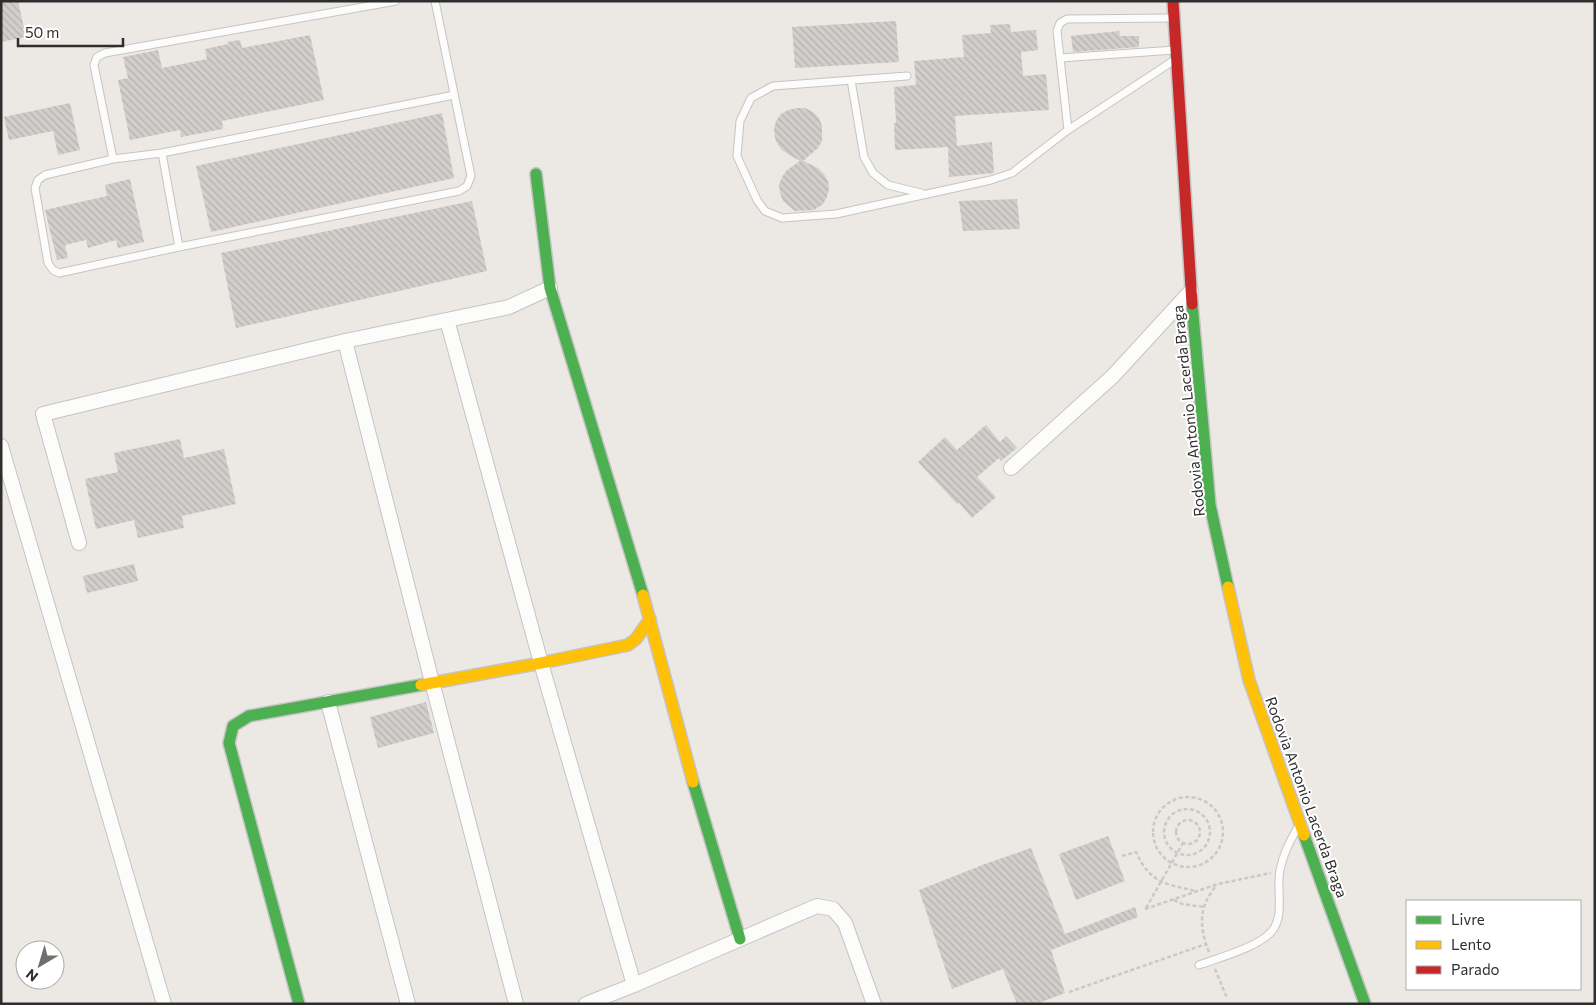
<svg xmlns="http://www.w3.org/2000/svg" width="1596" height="1005" viewBox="0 0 1596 1005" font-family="Commissioner,sans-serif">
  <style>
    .building { fill: url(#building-back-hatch) }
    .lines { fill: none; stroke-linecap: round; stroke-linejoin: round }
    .lane-casing { stroke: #c5c4c5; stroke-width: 9 }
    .street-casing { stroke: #c5c4c5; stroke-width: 16 }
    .fast-casing { stroke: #c5c4c5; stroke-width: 14 }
    .slow-casing { stroke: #c5c4c5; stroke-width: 14 }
    .jam-casing { stroke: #c5c4c5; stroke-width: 14 }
    .path { stroke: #c9c9c8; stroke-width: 2.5; stroke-dasharray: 4 2.5; stroke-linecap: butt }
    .lane { stroke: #fcfcfb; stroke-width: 7 }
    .street { stroke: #fcfcfb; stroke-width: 14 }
    .fast { stroke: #4caf50; stroke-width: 11 }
    .slow { stroke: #ffc107; stroke-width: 11 }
    .jam { stroke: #c62828; stroke-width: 11 }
    .labels { text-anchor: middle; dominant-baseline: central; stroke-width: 4; stroke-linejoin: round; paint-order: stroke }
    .street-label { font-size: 15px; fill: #2e2e2e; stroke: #fff }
  </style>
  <defs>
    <pattern id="building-back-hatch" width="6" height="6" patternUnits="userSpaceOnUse" patternTransform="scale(1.25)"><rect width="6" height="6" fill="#d1cecb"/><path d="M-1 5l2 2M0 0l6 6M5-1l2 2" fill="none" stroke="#b4b1af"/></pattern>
  </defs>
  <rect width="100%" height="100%" fill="#ece8e4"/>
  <path class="building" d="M1 1H18L26 37 1 42Z
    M896 21 899 62 795 68 792 27Z
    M1010 24 1011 32 1036 30 1038 50 1021 52 1023 76 1046 74 1049 110 955 116 957 146 992 142 994 173 949 177 948 147 895 150 894 123H896L894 87 916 85 914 61 964 57 962 35 991 33 990 25Z
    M1119 31 1120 36H1139V47L1073 52 1071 36Z
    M310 35 324 100 222 121 223 129 181 137 180 130 130 140 118 80 128 78 123 57 158 50 162 68 207 59 205 49 228 44 227 42 240 40 242 48Z
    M70 103 80 150 58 155 53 131 9 140 4 117Z
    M797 108H805L813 112 819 118 822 126V141L818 148 803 161 818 168 824 174 828 181 829 189 827 197 823 204 814 210 795 211 783 201 780 193 779 185 782 177 787 170 800 161 783 151 778 145 775 138 774 129 776 121 781 114 788 110Z
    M442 113 454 178 211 232 196 166Z
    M130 179 144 242 118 248 116 240 88 248 86 240 65 245 68 258 57 260 45 210 107 196 105 185Z
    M1017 199 1020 229 963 231 959 201Z
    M472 201 487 271 236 328 221 253Z
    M986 425 1000 442 1006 436 1017 448 1001 461 999 458 977 477 996 497 972 518 959 503 957 504 918 462 945 437 957 450Z
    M180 439 184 458 224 449 236 504 182 516 184 528 138 538 134 520 96 529 85 479 118 472 114 453Z
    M134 564 138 581 87 593 83 576Z
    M426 702 434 733 378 748 370 717Z
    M1108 836 1125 881 1076 900 1059 854Z
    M1031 848 1065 934 1135 907 1138 917 1051 950 1065 993 1036 1004H1017L1003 969 952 989 919 890 985 864Z"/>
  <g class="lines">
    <defs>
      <path id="lane" d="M435 1 471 176 467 186 459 191 179 247 59 273 53 270 48 263 35 188 38 180 45 175 113 159 162 153 454 95
        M1060 58 1175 50
        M907 76 773 86 751 98 740 121 737 156 757 200 765 211 782 218 836 214 991 180 1012 173 1068 130 1173 61
        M851 80 864 157 873 173 888 185 921 193
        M1068 130 1057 31 1060 23 1067 19 1172 18
        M162 153 179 247
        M113 159 94 65 97 57 105 53 396 1
        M1199 965C1218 958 1259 947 1272 931 1285 915 1276 889 1280 870 1283 854 1290 841 1298 827"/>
      <path id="street" d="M447 320 541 663 634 985
        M345 341 432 682 516 1004
        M1 446 164 1004
        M1011 468 1113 376 1191 291
        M79 543 43 414 345 341 509 307 550 288
        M328 702 408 1004
        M586 1004 634 985 817 906 833 909 845 923 874 1004"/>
      <path id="fast" d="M536 174 550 288 643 595
        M1192 304 1210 505 1228 587
        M693 782 740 939
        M1304 835 1365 1004
        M299 1004 229 743 233 726 249 716 421 685"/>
      <path id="slow" d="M1228 587 1249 680 1304 835
        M643 595 693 782
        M421 685 541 663 628 645 636 639 650 619"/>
      <path id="jam" d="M1173 1 1192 304"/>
    </defs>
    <use href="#lane" class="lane-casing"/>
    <use href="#street" class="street-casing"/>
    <use href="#fast" class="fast-casing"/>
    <use href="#slow" class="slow-casing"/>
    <use href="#jam" class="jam-casing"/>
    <path class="path" d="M1153 832a35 35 0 1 1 70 0a35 35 0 1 1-70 0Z
      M1164 832a23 23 0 1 1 46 0a23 23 0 1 1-46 0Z
      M1176 832a12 12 0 1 1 24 0a12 12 0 1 1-24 0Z
      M1122 856 1136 852C1150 883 1165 884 1196 891
      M1174 900 1182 904 1204 907
      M1146 908 1183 843
      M1145 909 1218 884 1271 873
      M1209 952C1199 926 1198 907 1217 885
      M1215 969 1227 998
      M1069 992 1206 944"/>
    <use href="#lane" class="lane"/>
    <use href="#street" class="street"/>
    <use href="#fast" class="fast"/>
    <use href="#slow" class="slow"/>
    <use href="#jam" class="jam"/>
  </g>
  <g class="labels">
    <g class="street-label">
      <text transform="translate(1188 411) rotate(-96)">Rodovia Antonio Lacerda Braga</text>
      <text transform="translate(1307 797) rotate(70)">Rodovia Antonio Lacerda Braga</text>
    </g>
  </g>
  <rect width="1596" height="1005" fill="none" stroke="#2e2e2e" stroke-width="5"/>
  <rect x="1406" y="900" width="175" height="90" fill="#ffffff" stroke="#ababab"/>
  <rect x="1416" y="916" width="25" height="8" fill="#4caf50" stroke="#ababab"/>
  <text x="1451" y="925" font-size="15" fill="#2e2e2e">Livre</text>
  <rect x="1416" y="941" width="25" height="8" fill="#ffc107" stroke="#ababab"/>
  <text x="1451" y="950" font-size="15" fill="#2e2e2e">Lento</text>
  <rect x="1416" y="966" width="25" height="8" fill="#c62828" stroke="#ababab"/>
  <text x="1451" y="975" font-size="15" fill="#2e2e2e">Parado</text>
  <g transform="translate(40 965) rotate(218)"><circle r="24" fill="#ffffff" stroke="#ababab"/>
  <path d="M0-4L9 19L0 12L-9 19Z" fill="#706f6e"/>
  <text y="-8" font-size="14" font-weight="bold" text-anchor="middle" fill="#2e2e2e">N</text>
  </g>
  <path d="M18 38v8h105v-8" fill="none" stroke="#2e2e2e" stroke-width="2.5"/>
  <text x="25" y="38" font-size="15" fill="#2e2e2e" stroke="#ffffff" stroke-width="4" paint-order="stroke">50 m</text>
</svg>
